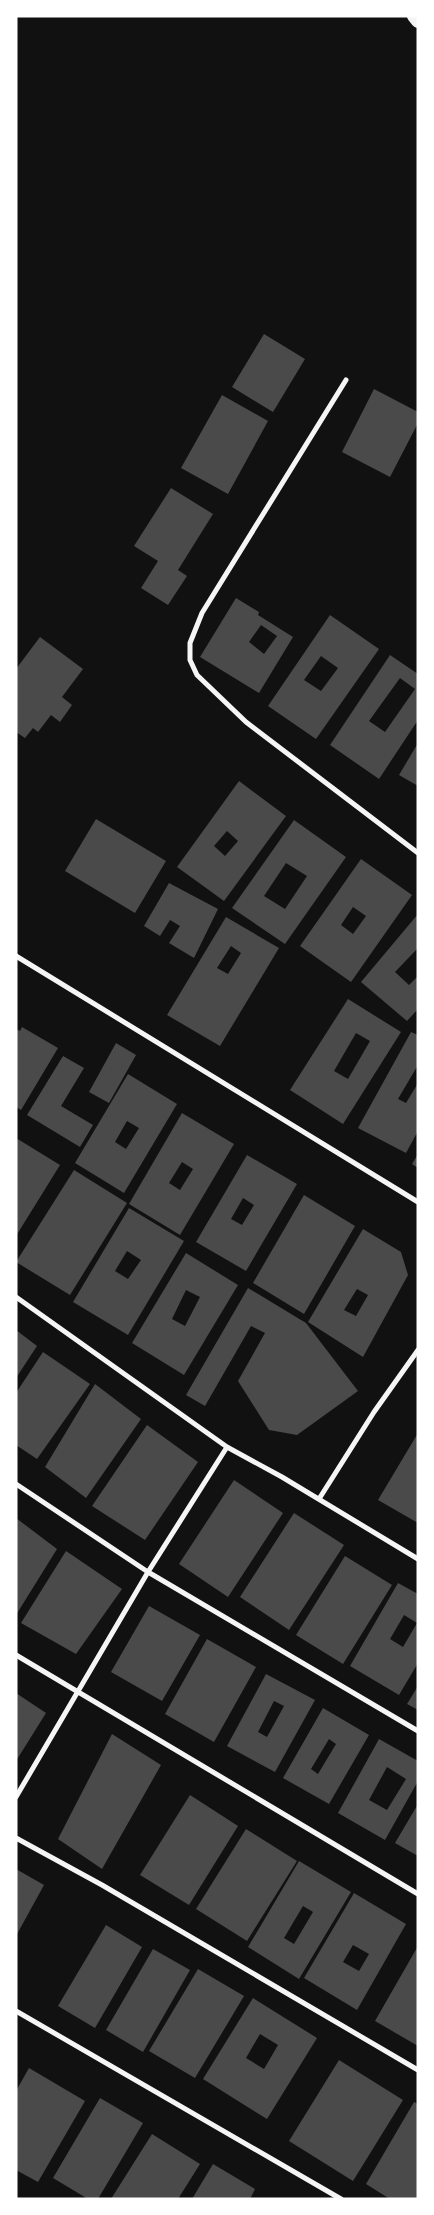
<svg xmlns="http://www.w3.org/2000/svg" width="434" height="2215" viewBox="0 0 434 2215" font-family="Barlow,sans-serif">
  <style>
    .building { fill: #4a4a4a; fill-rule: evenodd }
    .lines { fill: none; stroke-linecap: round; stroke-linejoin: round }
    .minor { stroke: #f5f5f5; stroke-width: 5 }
    .trunk { stroke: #f5f5f5; stroke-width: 14 }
  </style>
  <rect width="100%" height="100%" fill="#111"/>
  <path class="building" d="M264 334 305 359 273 412 232 387Z
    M374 389 418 412V423L390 477 342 452Z
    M222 395 268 421 228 494 181 468Z
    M171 488 213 514 178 570 187 576 168 605 141 588 158 561 134 546Z
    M236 598 259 612 258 615 293 637 259 693 200 657ZM261 625 277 636 264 654 249 642Z
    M330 615 379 649 316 739 268 706ZM321 656 338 668 321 691 304 680Z
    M40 637 83 669 62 697 72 705 60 722 51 715 38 732 33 728 25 738 16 732V669Z
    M390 655 418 674V720L379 779 330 745ZM400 678 415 689 385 732 369 721Z
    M418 743V786L399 775Z
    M239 781 286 816 224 901 177 867ZM227 831 238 841 225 856 214 846Z
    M96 819 166 861 135 913 65 871Z
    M294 820 346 857 285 944 232 908ZM286 863 307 876 285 909 264 896Z
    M361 859 412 895 351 982 300 946ZM353 907 366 916 353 934 341 925Z
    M169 883 218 909 194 958 169 943 180 926 170 920 160 936 144 926Z
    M418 914V948L395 972 409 985 418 976V1009L407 1021 361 982Z
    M226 917 279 948 220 1046 167 1015ZM231 946 241 953 228 974 217 968Z
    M348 999 401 1032 343 1124 290 1090ZM356 1033 370 1041 348 1079 334 1071Z
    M22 1027 58 1048 21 1110 16 1107V1029L20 1031Z
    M411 1032 418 1035V1065L398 1099 406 1103 418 1083V1131L406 1153 358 1128Z
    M116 1043 136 1055 109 1103 89 1092Z
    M63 1056 84 1068 61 1106 93 1125 80 1147 27 1115Z
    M128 1074 177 1104 124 1193 75 1163ZM127 1121 139 1128 126 1149 115 1142Z
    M182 1113 234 1144 180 1235 129 1204ZM182 1162 193 1169 180 1190 169 1183Z
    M16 1138 60 1165 16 1236 17 1189Z
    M418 1154V1168L412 1164Z
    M247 1155 297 1184 246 1271 196 1242ZM243 1198 254 1205 242 1225 231 1219Z
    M74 1170 127 1203 70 1295 16 1262Z
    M304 1195 355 1226 304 1314 253 1283Z
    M129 1208 184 1241 128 1335 73 1302ZM127 1251 141 1260 128 1279 115 1271Z
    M363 1229 401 1252 408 1275 363 1357 308 1322ZM357 1289 368 1295 356 1316 344 1310Z
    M186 1253 238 1285 184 1375 132 1343ZM186 1290 200 1297 185 1326 172 1319Z
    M248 1288 306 1323 358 1391 297 1435 269 1430 238 1381 265 1333 251 1326 205 1406 186 1395Z
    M16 1330 37 1346 16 1378Z
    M43 1352 90 1384 37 1459 16 1445V1393Z
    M95 1384 141 1419 86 1498 45 1467Z
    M147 1425 198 1462 145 1540 92 1506Z
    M418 1433 417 1477 418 1523 378 1500Z
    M234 1480 283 1513 228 1597 179 1564Z
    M294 1513 344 1545 289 1630 240 1597Z
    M16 1518 57 1549 16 1615Z
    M66 1551 122 1589 76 1654 21 1623Z
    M345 1556 392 1585 343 1664 296 1635Z
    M398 1583 418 1594V1663L399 1695 350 1666ZM404 1615 417 1623 403 1647 390 1639Z
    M149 1606 200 1635 162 1701 111 1672Z
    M207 1639 256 1667 214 1742 165 1714Z
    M266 1674 315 1700 275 1772 227 1746ZM274 1701 284 1706 267 1737 258 1732Z
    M418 1686V1710L407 1704Z
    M16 1693 46 1713 16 1761Z
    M323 1708 369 1735 329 1804 283 1778ZM329 1739 336 1744 318 1774 311 1769Z
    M112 1734 161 1765 102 1869 58 1839Z
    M379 1739 418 1761V1781L385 1840 338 1813ZM387 1767 406 1779 387 1810 369 1800Z
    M190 1795 238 1826 189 1905 140 1875Z
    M418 1804V1856L395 1843Z
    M246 1829 297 1861 247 1941 196 1909Z
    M299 1861 351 1892 299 1979 248 1947ZM303 1906 313 1912 294 1944 284 1938Z
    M16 1869 44 1885 16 1936Z
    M354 1893 406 1924 357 2010 304 1978ZM353 1945 369 1954 359 1971 343 1962Z
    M106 1925 142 1947 95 2028 58 2006Z
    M418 1946V2046L375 2021Z
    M153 1949 190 1970 143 2052 106 2030Z
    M198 1969 244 1996 195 2078 149 2051Z
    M253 1998 317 2038 267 2119 203 2079ZM260 2034 278 2045 264 2069 246 2058Z
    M339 2060 403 2100 353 2181 289 2141Z
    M29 2068 85 2101 38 2182 16 2170V2091Z
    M100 2098 143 2123 98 2199H88L53 2178Z
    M414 2102 418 2104V2199H390L366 2184Z
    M152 2134 200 2164 178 2199H111Z
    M213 2164 255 2189 250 2199H192Z"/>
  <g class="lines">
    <path class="minor" d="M346 380 202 613 190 643V660L197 675 246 722 418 853
      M16 956 418 1202
      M16 1297 227 1447 282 1477 418 1559
      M16 1484 148 1572 418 1731
      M319 1499 374 1412 418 1350
      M16 1655 418 1894
      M16 1797 148 1572 227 1447
      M16 1838 102 1885 418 2070
      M16 2011 341 2199"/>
    <path class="trunk" d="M414 16 418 21"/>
  </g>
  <rect width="434" height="2215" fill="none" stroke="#ffffff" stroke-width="35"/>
</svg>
